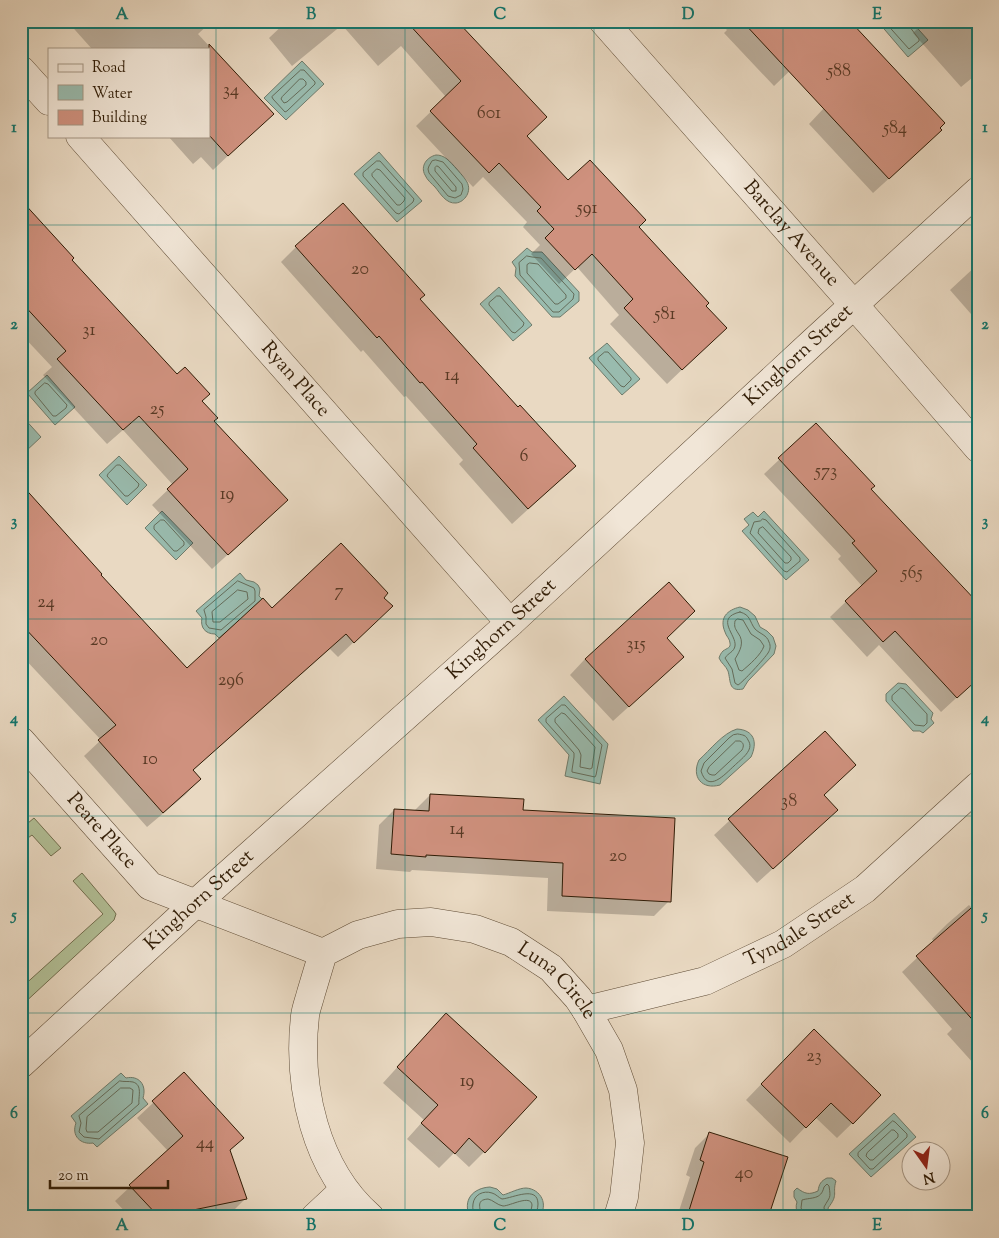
<svg xmlns="http://www.w3.org/2000/svg" width="999" height="1238" viewBox="0 0 999 1238" font-family="'Sorts Mill Goudy',serif">
  <style>
    .green { fill: #b2c097; stroke: #716e4e }
    .water { fill: #99bbae; stroke: #6f7b6b }
    .shadow { fill: #0003 }
    .lines { fill: none; stroke-linecap: round; stroke-linejoin: round }
    .shore { stroke: #646c5a; stroke-width: 1 }
    .building { fill: #cf917e; stroke: #301c06 }
    .street-casing { stroke: #5e4b35; stroke-width: 29 }
    .street { stroke: #f1e6d7; stroke-width: 28 }
    .grid { fill: none; stroke: #0f766e; stroke-width: 1; stroke-opacity: 0.55 }
    .labels { text-anchor: middle; dominant-baseline: central; stroke-width: 4.5; stroke-linejoin: round; paint-order: stroke }
    .number-label { font-size: 18px; fill: #583924 }
    .street-label { font-size: 20px; fill: #301c06; stroke: #f1e6d7 }
    .neatline { fill: none; stroke: #0f766e; stroke-width: 2 }
    .grid-label { font-size: 16px; text-anchor: middle; font-weight: bold; fill: #0f766e }
  </style>
  <rect width="100%" height="100%" fill="#e9d9c2"/>
  <filter id="stains"><feTurbulence type="fractalNoise" baseFrequency=".004" numOctaves="4"/><feColorMatrix values="0 0 0 0 .2 0 0 0 0 .09 0 0 0 0 .02 0 0 0 .5 -.17"/></filter>
  <radialGradient id="worn" r=".72"><stop offset=".6" stop-color="#630" stop-opacity="0"/><stop offset="1" stop-color="#630" stop-opacity=".3"/></radialGradient>
  <path class="green" d="M34 818 61 848 51 856 32 835 21 843V829Z
    M82 873 114 911 116 914 114 920 21 1006V988L103 914 73 881Z"/>
  <path class="water" d="M881 21H911L928 40 908 57 879 23Z
    M302 61 324 84 286 120 264 98Z
    M379 152 422 201 397 222 354 174Z
    M436 155C440 155 443 156 447 159 451 162 465 178 467 182 472 191 465 202 456 203 446 204 440 193 435 187 432 184 427 180 425 175 420 166 427 157 436 155Z
    M527 248 532 252H542L579 292V301L560 317H552L515 276 516 268 512 262Z
    M499 287 532 325 513 341 480 304Z
    M607 343 640 379 622 395 589 358Z
    M47 375 75 407 55 425 27 393Z
    M21 415 41 437 25 452 21 449Z
    M119 456 147 485 127 505 99 475Z
    M162 511 193 543 176 560 145 528Z
    M764 511 809 560 786 580 742 531 749 525 744 519 753 512 758 517Z
    M240 573 246 580 254 582 258 585 260 589 259 596 263 600 219 638 215 634C205 634 200 627 202 618L196 611Z
    M740 607 748 610 755 616 760 627 767 631 773 637 776 646 774 654 748 681 743 689C728 692 731 681 728 671 726 666 721 663 719 658 720 655 721 653 723 651 727 648 731 648 730 643 730 639 726 636 725 632 719 618 727 610 740 607Z
    M898 683 906 684 933 713 931 719 934 723 923 733 920 731H913L886 701V694Z
    M564 696 608 744 600 784 565 776 569 755 538 720Z
    M737 729C754 730 758 742 751 757L720 785C702 790 691 777 699 760 710 750 723 733 737 729Z
    M121 1073 126 1078C139 1075 147 1085 143 1098L148 1104 97 1147 93 1143C81 1145 71 1136 76 1123L71 1116Z
    M894 1113 916 1137 871 1177 849 1154Z
    M827 1178H832L836 1181C832 1194 839 1194 828 1208L830 1217C819 1217 791 1221 797 1202L794 1197V1191L797 1188C805 1194 809 1195 818 1191 819 1184 821 1181 827 1178Z
    M490 1187 497 1189 503 1195C510 1193 519 1188 526 1188 541 1189 549 1205 539 1217H470C462 1200 473 1188 490 1187Z"/>
  <path class="shadow" d="M67 21H208L210 23 198 34 272 114 213 170 201 157 193 164 168 136H209V49H92Z
    M287 21H455L526 137 568 182 637 227 704 306 710 343 667 384 610 324 619 315 577 267 559 284 531 254 540 245 523 227 527 222 483 177 473 187 416 126 446 97 401 46 378 66 342 25 292 66 269 38Z
    M718 21H842L774 86 724 33 727 30Z
    M925 21H978V73L961 87 913 33Z
    M824 108 926 145 873 193 809 124Z
    M21 202 70 260 201 401 271 515 212 569 152 505 173 485 123 430 107 444 43 375 52 367 21 334Z
    M296 247 419 299 559 481 512 524 459 464 463 460 406 396 404 397 363 350 361 352 281 262Z
    M978 264V322L950 290Z
    M816 425 870 489 978 678 941 712 879 645 867 657 830 617 862 586 838 559 841 556 764 474Z
    M21 485 54 520 52 521 99 575 187 670 272 610 382 598 376 621 338 657 330 649 192 771 200 779 185 795 147 827 84 756 101 740 21 655Z
    M669 584 666 638 667 672 613 721 570 675 585 659Z
    M825 732 823 795 821 825 757 883 714 835Z
    M430 795 669 901 654 916 547 911 548 878 412 870 410 872 376 869 379 825 394 810H415Z
    M978 903V1061L974 1064 947 1034 952 1029 902 972 934 942 932 939 947 924 969 905 972 908Z
    M431 1030 484 1152 469 1167 454 1153 439 1168 407 1139 424 1120 383 1083Z
    M798 1046 880 1096 837 1138 815 1117 790 1143 746 1100Z
    M184 1074 242 1138 229 1151 245 1199 230 1214 216 1217H130L115 1201 168 1151 137 1118Z
    M710 1133 769 1211 764 1217H677L690 1177 686 1175 695 1148Z
    M964 1209 971 1217H956Z"/>
  <g class="lines">
    <path class="shore" d="M884 21 909 49 919 41V39L909 26 908 21
      M301 70H304L315 82V84L287 111 285 112 273 99 272 97Z
      M300 79H303L306 82V85L287 102 284 103 281 99 282 97Z
      M436 160 443 162 462 184 463 189 461 195 455 198 448 196 429 173 428 169 429 166 432 161Z
      M377 161H380L414 199 413 202 399 214 396 213 363 176V173Z
      M437 166 439 167 456 187V191H452L435 171V168Z
      M377 169 380 170 405 198 404 201 400 205H397L372 176V174Z
      M527 256 532 257 541 258 574 294 573 299 559 312H553L520 275 519 263Z
      M530 263 538 264 566 295V298L558 304H555L527 273V265Z
      M497 296H500L524 323 523 326 515 333 512 332 489 305V303Z
      M605 352H608L631 378V380L624 387 621 386 598 360V358Z
      M45 383 48 384 67 405 66 408 56 416H53L35 394V392Z
      M117 465H120L139 484 138 487 128 496H125L107 476 108 474Z
      M763 519 766 520 800 558V561L787 572 784 571 750 533 754 522 760 521Z
      M161 520H164L184 542V545L177 551H174L154 529V526Z
      M763 527 791 557V560L788 563H785L758 533 759 529Z
      M238 581 254 588 255 591V601L221 630 209 628 206 624V617L204 610Z
      M238 590 247 592 248 599 220 622H213L212 612Z
      M740 612C751 615 749 621 755 629 760 634 767 635 769 642 771 646 770 650 768 653 765 658 742 683 738 685L735 683 732 669 725 658C728 653 734 652 735 646 737 635 714 618 740 612Z
      M738 619 743 620 751 634 760 640 764 646C761 655 749 665 742 671L739 670 735 659C740 651 745 642 738 633 735 628 734 627 735 621Z
      M901 688 904 689 927 714V723L924 726 915 725 892 700V696Z
      M562 705H565L602 745 596 775 595 777 572 772V770L574 757V753L546 722V719Z
      M562 713 565 714 595 747 592 768 590 769 580 767 581 755 579 750 555 722V719Z
      M738 734C743 735 746 735 748 740 755 750 741 759 734 766 725 774 708 794 701 771L704 763 729 738 733 735Z
      M736 741H740C744 743 744 746 742 750L715 775H712L709 774 707 771 709 767Z
      M120 1081C124 1082 128 1081 133 1082 143 1085 138 1097 139 1104L99 1139 84 1137 79 1132 81 1123 79 1116Z
      M121 1088H130L133 1090 132 1103 98 1132H87L86 1129 87 1117Z
      M893 1121 895 1122 907 1134V1137L873 1169H870L858 1156V1153Z
      M892 1130H894L898 1134V1137L873 1160H870L866 1156 867 1153Z
      M475 1217C474 1213 472 1209 473 1204 474 1195 483 1190 492 1193 496 1194 499 1198 502 1199 513 1198 538 1185 538 1204 538 1209 536 1213 535 1217
      M481 1217C481 1208 475 1200 488 1199 493 1200 497 1205 503 1206 510 1206 531 1194 532 1205 532 1209 529 1213 529 1217
      M805 1217 804 1213 801 1208 802 1200C812 1197 821 1200 824 1187L827 1184 829 1186C831 1199 830 1196 824 1207L825 1217"/>
  </g>
  <path class="building" d="M406 21H457L547 117 527 136 568 180 590 160 646 220 639 227 709 303 706 306 727 328 682 370 624 308 633 299 592 254 575 270 545 238 554 229 537 211 541 207 499 163 489 173 430 111 461 81Z
    M742 21H850L945 123 940 128 942 130 889 179Z
    M209 44 274 114 228 156 209 135Z
    M21 200 74 258 72 260 177 374 185 367 210 394 202 401 218 418 214 421 288 500 228 555 167 489 188 469 139 416 123 430 57 359 66 351 21 302Z
    M343 203 425 295 420 299 518 407 520 405 576 466 528 509 473 448 477 444 422 382 420 383 379 336 377 338 295 246Z
    M816 423 875 486 871 489 978 603V679L957 698 895 631 883 642 845 601 877 571 852 543 855 541 778 458Z
    M21 484 102 574 101 575 187 668 263 598 272 608 341 543 388 593 384 598 393 606 354 643 346 634 193 770 201 779 163 813 98 740 116 725 21 624Z
    M669 582 695 611 667 638 684 657 629 707 585 659Z
    M825 731 856 765 824 795 838 810 773 869 728 819Z
    M430 794 524 799 523 810 675 818 671 902 562 896 563 863 426 855V857L391 854 394 809 429 811Z
    M978 902V1026L916 956Z
    M446 1013 537 1097 485 1153 469 1138 455 1154 421 1123 438 1105 397 1067Z
    M814 1029 881 1095 853 1124 831 1103 806 1128 761 1084Z
    M184 1072 244 1138 230 1150 247 1199 159 1217 129 1185 183 1136 152 1101Z
    M709 1132 788 1157 770 1212 764 1211 762 1217H687L704 1162 700 1160Z"/>
  <g class="lines">
    <defs>
      <g id="street">
        <path id="s1" d="M603 21 877 331 978 448"/>
        <path d="M21 70 49 101"/>
        <path id="s2" d="M80 136 510 623"/>
        <path id="s3" d="M21 741 150 886 323 953"/>
        <path id="s4" d="M586 1010 705 981 783 944 865 889 978 786"/>
        <path id="s5" d="M21 1064 196 903 510 623 811 344 978 191"/>
        <path d="M315 1217 344 1190"/>
        <path id="s6" d="M370 1217C315 1169 297 1086 305 1016 306 1008 309 1001 311 993 315 980 319 966 323 953L358 935 398 924 431 922 475 929 511 942 551 968 578 998 586 1010 609 1050 623 1090 630 1143 624 1197 618 1217"/>
      </g>
    </defs>
    <use href="#street" class="street-casing"/>
    <use href="#street" class="street"/>
  </g>
  <path class="grid" d="M216 21V1217M405 21V1217M594 21V1217M783 21V1217M21 225H978M21 422H978M21 619H978M21 816H978M21 1013H978"/>
  <g class="labels">
    <g class="number-label">
      <text x="839" y="72">588</text>
      <text x="231" y="91">34</text>
      <text x="489" y="114">601</text>
      <text x="895" y="129">584</text>
      <text x="587" y="209">591</text>
      <text x="360" y="270">20</text>
      <text x="665" y="315">581</text>
      <text x="89" y="331">31</text>
      <text x="452" y="376">14</text>
      <text x="157" y="410">25</text>
      <text x="524" y="457">6</text>
      <text x="826" y="472">573</text>
      <text x="227" y="495">19</text>
      <text x="912" y="574">565</text>
      <text x="339" y="592">7</text>
      <text x="46" y="603">24</text>
      <text x="99" y="641">20</text>
      <text x="636" y="645">315</text>
      <text x="231" y="681">296</text>
      <text x="150" y="760">10</text>
      <text x="789" y="802">38</text>
      <text x="457" y="830">14</text>
      <text x="618" y="857">20</text>
      <text x="814" y="1057">23</text>
      <text x="467" y="1082">19</text>
      <text x="205" y="1144">44</text>
      <text x="744" y="1174">40</text>
    </g>
    <g class="street-label">
      <text stroke="none"><textPath href="#s1" startOffset="284">Barclay Avenue</textPath></text>
      <text stroke="none"><textPath href="#s5" startOffset="1052">Kinghorn Street</textPath></text>
      <text stroke="none"><textPath href="#s2" startOffset="325">Ryan Place</textPath></text>
      <text stroke="none"><textPath href="#s5" startOffset="648">Kinghorn Street</textPath></text>
      <text stroke="none"><textPath href="#s3" startOffset="121">Peare Place</textPath></text>
      <text stroke="none"><textPath href="#s5" startOffset="242">Kinghorn Street</textPath></text>
      <text stroke="none"><textPath href="#s4" startOffset="230">Tyndale Street</textPath></text>
      <text stroke="none"><textPath href="#s6" startOffset="542">Luna Circle</textPath></text>
    </g>
  </g>
  <rect width="999" height="1238" fill="none" stroke="#e9d9c2" stroke-width="55"/>
  <rect x="48" y="48" width="162" height="90" fill="#f1e6d7" stroke="#a49583"/>
  <rect x="58" y="64" width="25" height="8" fill="#f1e6d7" stroke="#a49583"/>
  <text x="92" y="72" font-size="15" fill="#301c06">Road</text>
  <rect x="58" y="85" width="25" height="15" fill="#99bbae" stroke="#a49583"/>
  <text x="92" y="98" font-size="15" fill="#301c06">Water</text>
  <rect x="58" y="110" width="25" height="15" fill="#cf917e" stroke="#a49583"/>
  <text x="92" y="122" font-size="15" fill="#301c06">Building</text>
  <g transform="translate(926 1166) rotate(166)"><circle r="24" fill="#f1e6d7" stroke="#a49583"/>
  <path d="M0-4L9 19L0 12L-9 19Z" fill="#8f2418"/>
  <text y="-8" font-size="14" font-weight="bold" text-anchor="middle" fill="#301c06">N</text>
  </g>
  <path d="M50 1180v8h118v-8" fill="none" stroke="#301c06" stroke-width="2.5"/>
  <text x="58" y="1180" font-size="15" fill="#301c06" stroke="#f1e6d7" stroke-width="4" paint-order="stroke">20 m</text>
  <rect x="28" y="28" width="944" height="1182" class="neatline"/>
  <g class="grid-label">
    <text x="122" y="19">A</text>
    <text x="311" y="19">B</text>
    <text x="500" y="19">C</text>
    <text x="688" y="19">D</text>
    <text x="877" y="19">E</text>
    <text x="14" y="132">1</text>
    <text x="985" y="132">1</text>
    <text x="14" y="329">2</text>
    <text x="985" y="329">2</text>
    <text x="14" y="526">3</text>
    <text x="985" y="526">3</text>
    <text x="14" y="723">4</text>
    <text x="985" y="723">4</text>
    <text x="14" y="920">5</text>
    <text x="985" y="920">5</text>
    <text x="14" y="1118">6</text>
    <text x="985" y="1118">6</text>
    <text x="122" y="1230">A</text>
    <text x="311" y="1230">B</text>
    <text x="500" y="1230">C</text>
    <text x="688" y="1230">D</text>
    <text x="877" y="1230">E</text>
  </g>
  <rect width="100%" height="100%" filter="url(#stains)"/>
  <rect width="100%" height="100%" fill="url(#worn)"/>
</svg>
